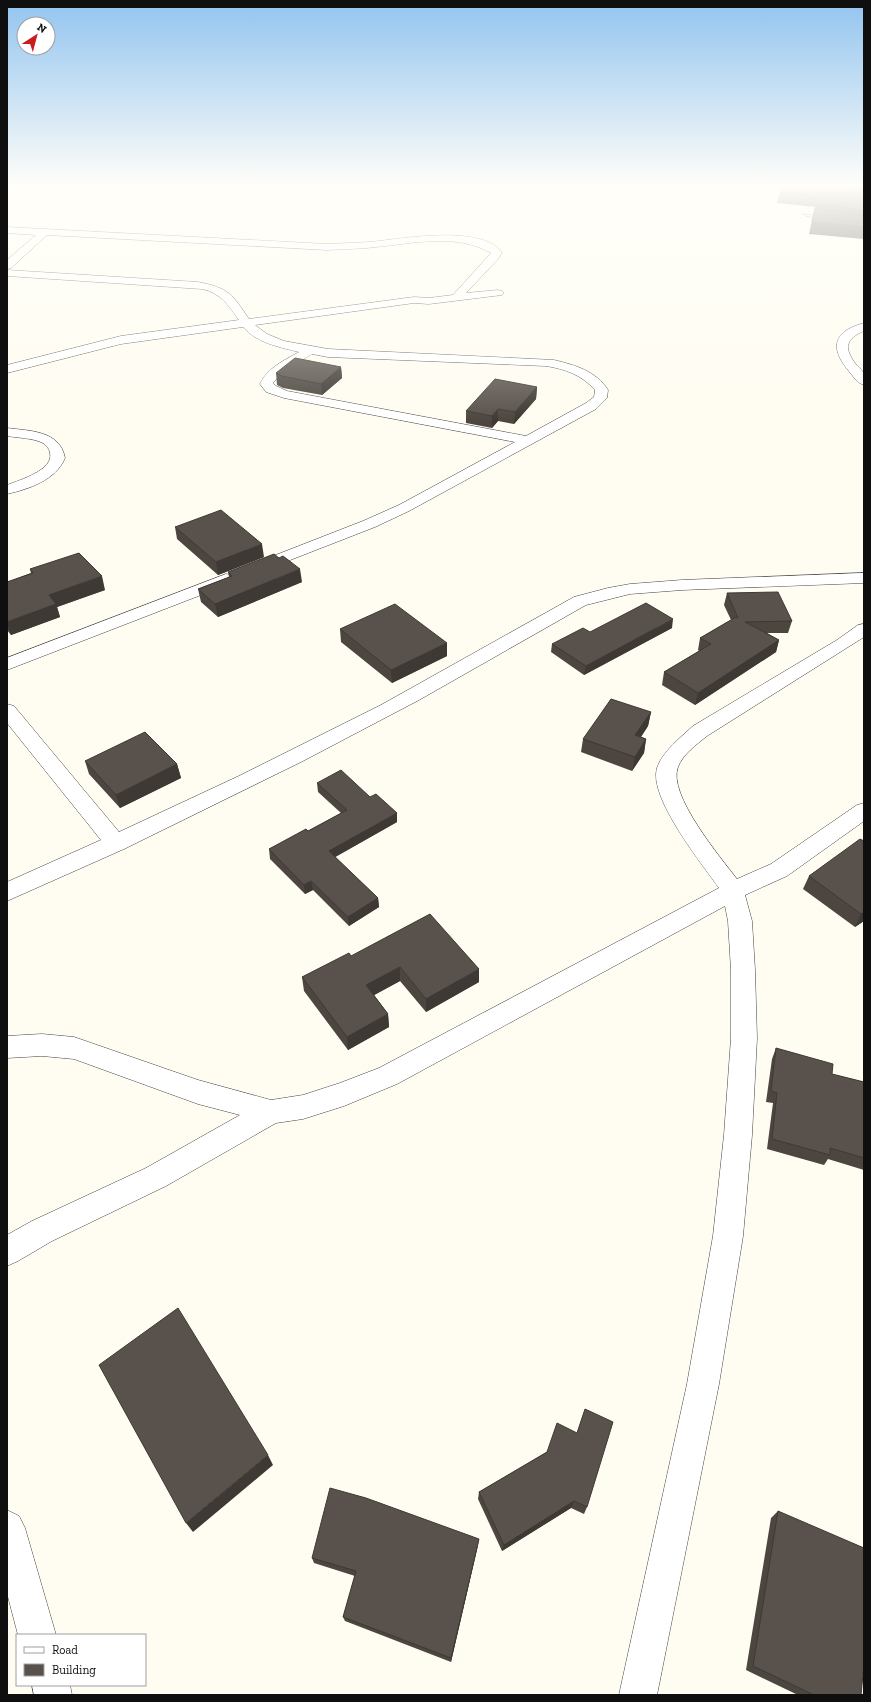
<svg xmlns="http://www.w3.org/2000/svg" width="871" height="1702" viewBox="0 0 871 1702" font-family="'Zilla Slab',serif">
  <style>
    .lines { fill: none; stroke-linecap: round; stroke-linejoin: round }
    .lane-casing { stroke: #424242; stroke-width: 1 }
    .street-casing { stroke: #424242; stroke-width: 1 }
    .lane { fill: #fff; fill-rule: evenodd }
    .street { fill: #fff; fill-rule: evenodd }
    .wall { fill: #4d4640 }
    .shaded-wall { fill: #3e3934 }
    .building { fill: #59514b; stroke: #3e3934 }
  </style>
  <rect width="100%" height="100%" fill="#fffdf1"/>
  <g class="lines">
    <defs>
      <path id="lane" d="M804 214 828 218 830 219 828 220 806 216Z"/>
      <path id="street" d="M7 227 327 244C341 243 356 243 370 242 402 239 480 224 502 252L499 258 466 293 498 290 502 291 504 293 502 295 429 304 414 303 255 325 267 334 284 341 328 349 554 360C575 365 596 371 608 390L607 398 596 409 409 511 375 527 262 571 256 573 250 571 248 568 250 565 363 521 399 505 515 442 284 398 266 392 260 384C267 368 285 360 299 352 279 347 257 343 243 327L121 344 7 373V365L121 336 239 320C228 305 221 293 202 289L7 276V270L198 282C229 288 232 294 249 319L414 297 429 298 453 295 491 253C456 233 415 243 376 247 360 249 343 249 327 250L47 235 11 268 7 269V260L36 235 7 233ZM312 354 328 357 546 366C565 369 582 375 595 390L594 397 586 403 526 436 287 391 276 386 273 383 282 373Z
        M864 323V331C847 338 843 347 855 363 857 366 861 369 863 372 865 375 864 381 864 385 857 383 853 376 848 370 829 347 834 331 864 323Z
        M7 428C29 431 60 430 65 458 56 480 29 489 7 494V485C20 480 54 470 50 453 49 448 47 446 43 443 33 438 19 438 7 436Z
        M864 573V583L682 590 630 594 586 605 419 700 301 762 124 849 7 901V882L101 840 7 723V704L14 706 119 832 239 776 381 705 574 597 608 588 630 584 682 580Z
        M226 574 232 575 234 579 232 583 7 670V658Z
        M864 624V637L707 736C696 745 683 754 678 767 667 794 721 858 737 879L771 864 857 805 864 803V821L787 876 745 895 752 921 755 970 757 1038 752 1135 743 1236 719 1384 657 1695H619L687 1384 713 1236 724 1135 731 1038V970L728 921 725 906 397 1084 344 1106 303 1119 276 1123 166 1186 52 1241 18 1261 7 1266V1235L32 1221 146 1168 240 1115 198 1104 74 1059 42 1056 7 1058V1036L42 1034 74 1037 198 1080 271 1100 303 1095 340 1083 379 1068 719 888C702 864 648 797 657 768 662 752 681 737 693 726L837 640 858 625Z
        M7 1510 19 1516 25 1528 56 1635H18L7 1593Z
        M32 1685H70L72 1695H34Z"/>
    </defs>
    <use href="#lane" class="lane-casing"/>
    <use href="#street" class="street-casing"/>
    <use href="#lane" class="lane"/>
    <use href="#street" class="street"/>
  </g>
  <path class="wall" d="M864 184V239L809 234 815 207 777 203 780 192Z
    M341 367 342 378 322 395 283 388 277 385 276 373Z
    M537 387 536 399 514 424 498 421 492 428 466 423V411Z
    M175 527 264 557 218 575 177 539Z
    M30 569 105 590 57 607 60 617 11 635 7 630V582L31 573Z
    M228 572 302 582 218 617 201 602 198 589 229 577Z
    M727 593 792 621 788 633H767L779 640 776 652 695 705 662 685 664 672 699 651 698 650 700 638 731 620 724 605Z
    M672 628 584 675 551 652 552 644 590 632Z
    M340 629 447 643V656L392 683 341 642Z
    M651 712 648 726 641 737 646 739 644 753 632 771 581 752 583 739Z
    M85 761 177 764 181 778 120 808 89 774Z
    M317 783 370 797 397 813V822L335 857 378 898 379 907 349 926 313 890 305 894 270 859 269 849 308 831 341 813 318 792Z
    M864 841V921L855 927 803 889 809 876Z
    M351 956 479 982 426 1012 400 981 374 995 388 1014 389 1027 348 1050 304 991 302 977Z
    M776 1048 832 1074 864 1082V1170L828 1159 824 1165 767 1149 773 1103 766 1102 772 1059Z
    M547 1452 587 1507 584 1514 571 1508 502 1551 478 1499 479 1492Z
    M778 1511 861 1695H798L746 1670 771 1518Z
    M478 1545 451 1662 345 1621 343 1617 355 1576 314 1563 312 1558Z"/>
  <path class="shaded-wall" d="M863 211H864V222H860Z
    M341 367 342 378 322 395 321 384Z
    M537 387 536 399 514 424 515 412Z
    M498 409V421L492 428V416Z
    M262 544 264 557 218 575 216 562Z
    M300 569 302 582 218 617 215 604Z
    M102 576 105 590 57 607 60 617 11 635 7 623V622L49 595Z
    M673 619 672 628 584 675 586 666Z
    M779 640 776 652 695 705 698 693Z
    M447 643V656L392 683 391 670Z
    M651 712 648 726 633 749 635 735Z
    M646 739 644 753 632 771 635 757Z
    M177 764 181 778 120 808 116 795Z
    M397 813V822L330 860 329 851Z
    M311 881 313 890 305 894 304 885Z
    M378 898 379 907 349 926 348 917Z
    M864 912V921L855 927 861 914Z
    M400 967V981L367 999 366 985Z
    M479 969V982L426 1012V999Z
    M388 1014 389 1027 348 1050 347 1037Z
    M268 1455 273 1465 193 1532 186 1523Z
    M574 1501 571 1508 502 1551 504 1545Z
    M479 1539 478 1545 451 1662V1658Z"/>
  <path class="building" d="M784 184H864V211L817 202 818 196 780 192Z
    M815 208 864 217V227L812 222Z
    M295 358 341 367 321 384 282 376 276 373Z
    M495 379 537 387 515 412 498 409 492 416 466 411Z
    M221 510 262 544 216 562 175 527Z
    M79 553 102 576 49 595 56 604 7 622V582L33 573 30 569Z
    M274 554 279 558 283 556 300 569 215 604 198 589 232 576 228 572Z
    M778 592 792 621 745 622 779 640 698 693 664 672 711 644 700 638 736 617 738 618 727 593Z
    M646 603 673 619 586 666 552 644 583 628 590 632Z
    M395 604 447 643 391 670 340 629Z
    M611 699 651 712 635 735 646 739 635 757 583 739Z
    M145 732 177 764 116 795 85 761Z
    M341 770 370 797 376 794 397 813 329 851 378 898 348 917 311 881 304 885 269 849 306 829 308 831 347 810 317 783Z
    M860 839 864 841V912L861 914 809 876Z
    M430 914 479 969 426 999 400 967 366 985 388 1014 347 1037 302 977 349 953 351 956Z
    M776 1048 833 1064 832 1074 864 1082V1158L830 1148V1155L772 1139 777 1093 771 1091Z
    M178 1308 268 1455 186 1523 99 1365Z
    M585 1409 613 1422 587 1507 574 1501 504 1545 479 1492 547 1452 557 1423 577 1433Z
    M330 1488 366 1498 479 1539 451 1658 343 1617 356 1571 312 1558Z
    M778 1511 864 1548V1664L861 1695H814L753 1666Z"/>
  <linearGradient id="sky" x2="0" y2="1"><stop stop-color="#92c4ef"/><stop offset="0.44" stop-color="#fffef9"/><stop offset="1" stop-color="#fffef9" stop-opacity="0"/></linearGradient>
  <rect width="871" height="422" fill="url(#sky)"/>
  <rect width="871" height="1702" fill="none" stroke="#0f0f0f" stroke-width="16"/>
  <rect x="16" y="1634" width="130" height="52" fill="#ffffff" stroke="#9f9f9f"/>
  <rect x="24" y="1647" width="20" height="6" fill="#ffffff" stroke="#9f9f9f"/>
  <text x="52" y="1654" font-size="12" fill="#0f0f0f">Road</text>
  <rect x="24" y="1664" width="20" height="12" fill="#59514b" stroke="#9f9f9f"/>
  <text x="52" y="1674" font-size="12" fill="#0f0f0f">Building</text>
  <g transform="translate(36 36) rotate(36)"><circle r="19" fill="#ffffff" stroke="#9f9f9f"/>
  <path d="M0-3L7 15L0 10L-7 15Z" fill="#c91e1e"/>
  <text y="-6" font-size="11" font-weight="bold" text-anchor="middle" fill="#0f0f0f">N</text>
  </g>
</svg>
